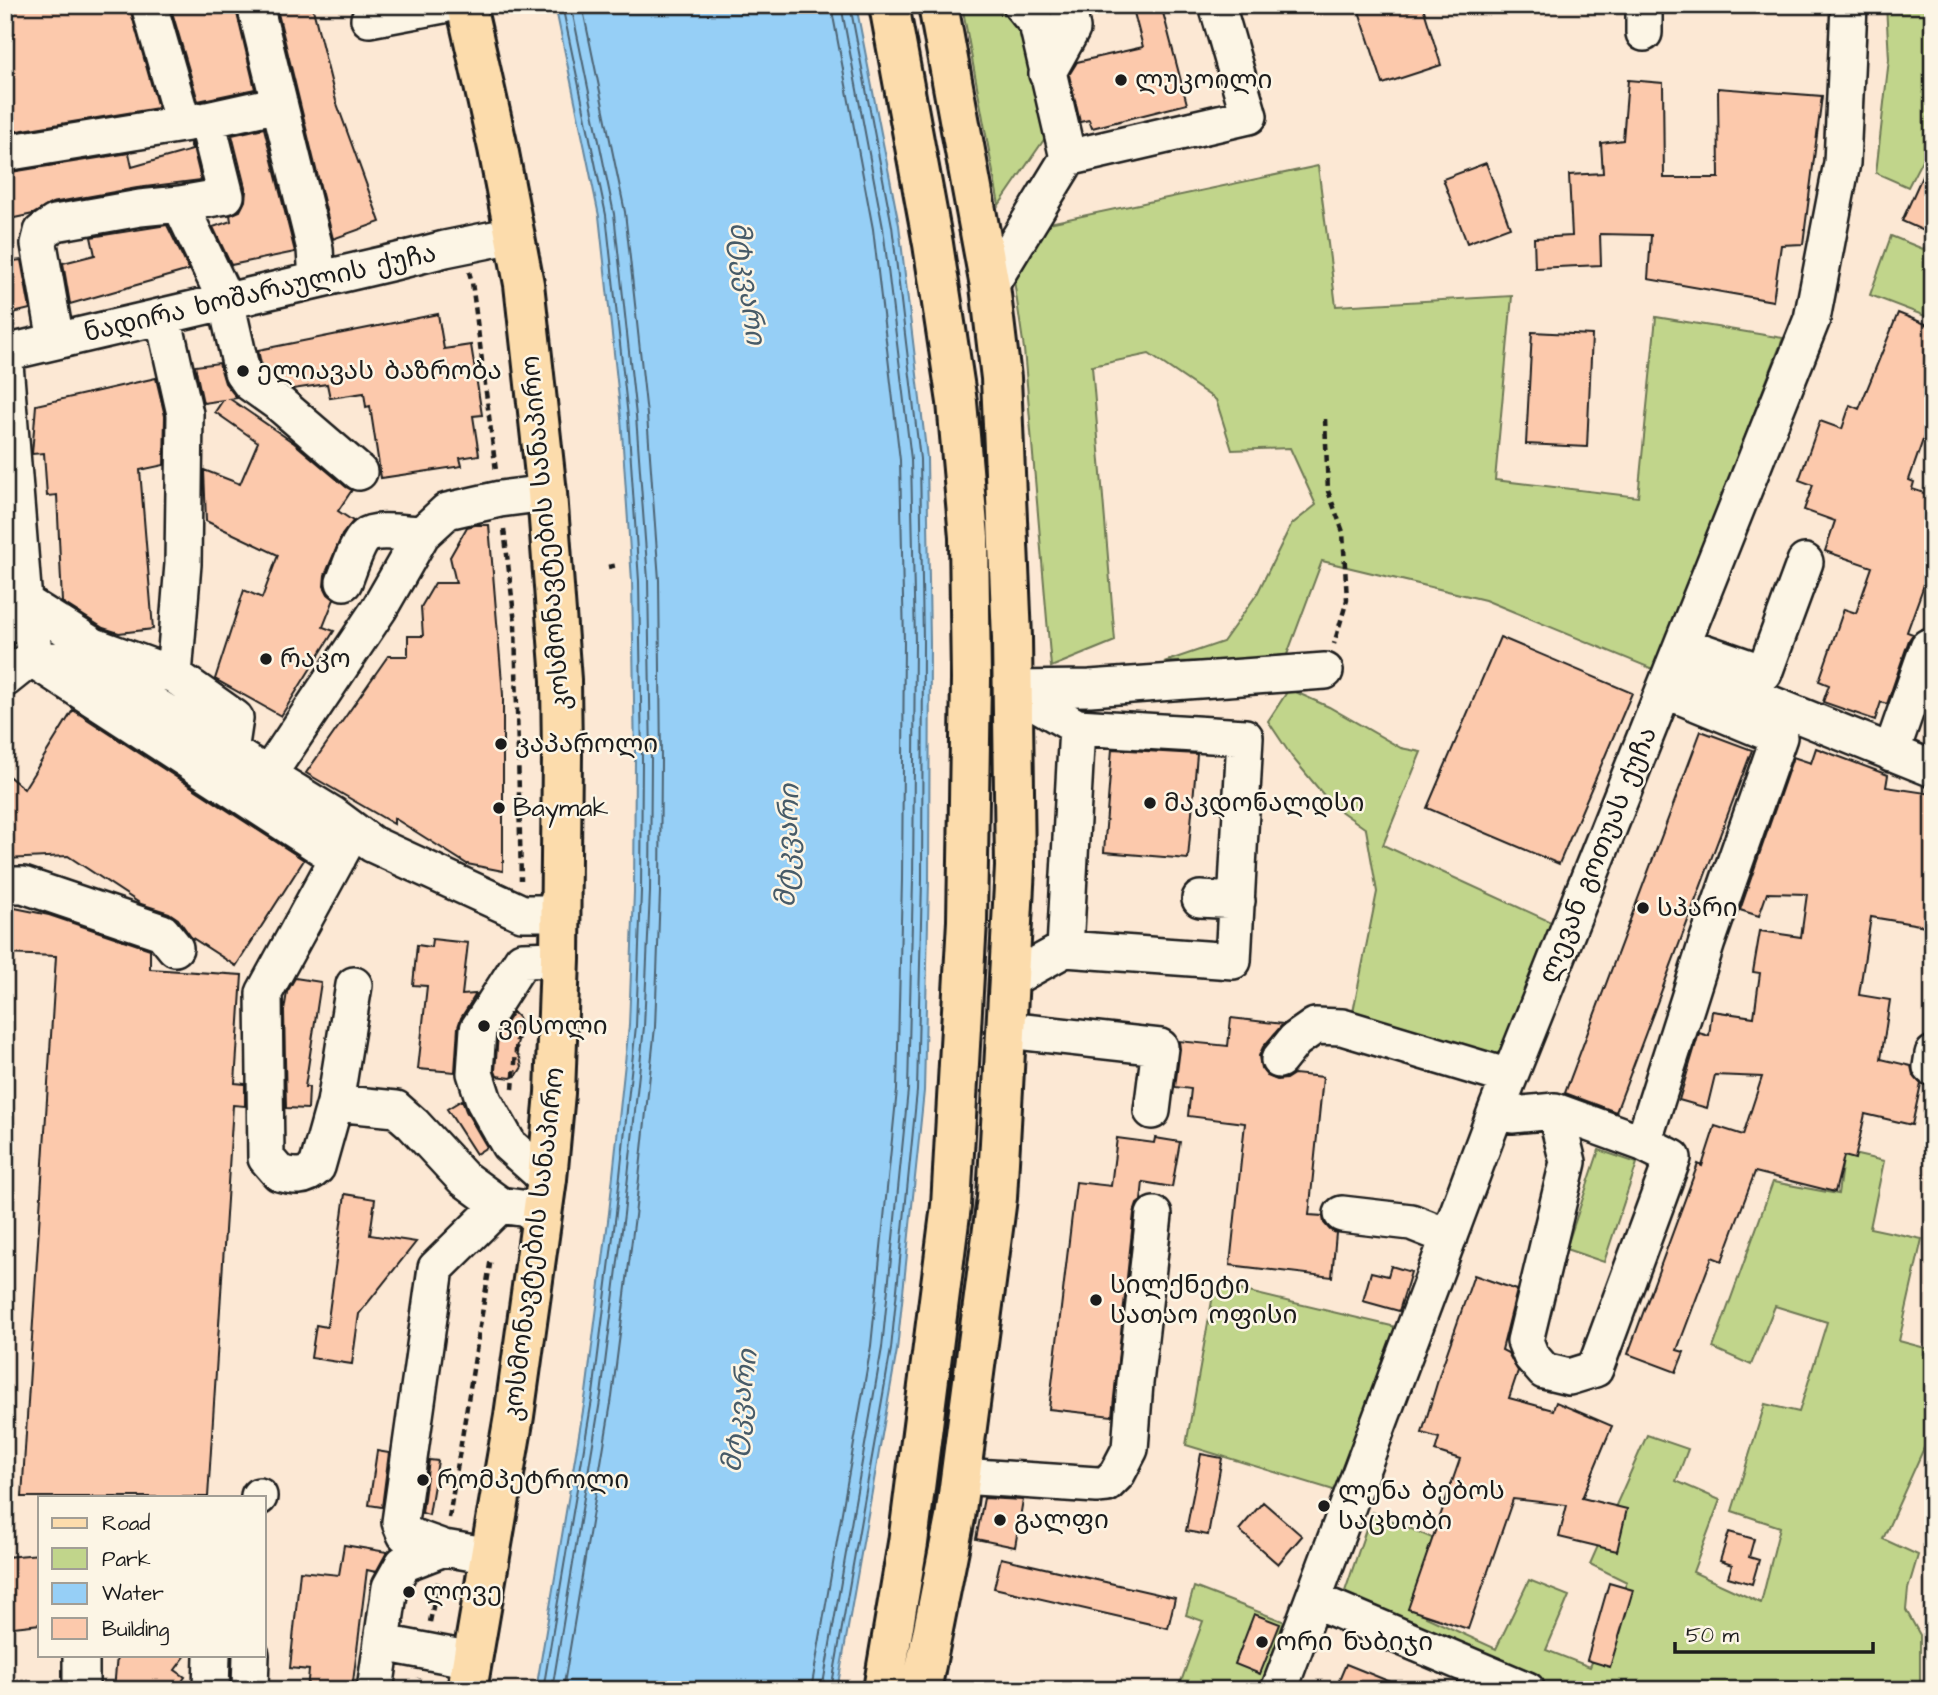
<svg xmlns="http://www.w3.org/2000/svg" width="1938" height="1695" viewBox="0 0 1938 1695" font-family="'Architects Daughter','Noto Sans Georgian',sans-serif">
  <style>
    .green { fill: #c1d58b; stroke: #6e7854; stroke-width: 2 }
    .water { fill: #96cff6; stroke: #65879f; stroke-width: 2 }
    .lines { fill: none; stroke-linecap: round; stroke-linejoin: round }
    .shore { stroke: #4d6473; stroke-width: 2 }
    .building { fill: #fcc9ac; stroke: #1c1c1c; stroke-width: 2 }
    .minor-casing { stroke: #1c1c1c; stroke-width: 40 }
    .major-casing { stroke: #1c1c1c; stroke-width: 44 }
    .highway-casing { stroke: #1c1c1c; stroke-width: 44 }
    .path { stroke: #1c1c1c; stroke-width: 4.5; stroke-dasharray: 7 5; stroke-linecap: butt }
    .minor { stroke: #fcf5e5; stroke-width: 35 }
    .major { stroke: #fcdcac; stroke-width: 38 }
    .highway { stroke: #fcdcac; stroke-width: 38 }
    .poi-dot { fill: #1c1c1c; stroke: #fcf5e5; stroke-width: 2.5 }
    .labels { text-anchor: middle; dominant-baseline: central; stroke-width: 5; stroke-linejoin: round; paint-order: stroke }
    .poi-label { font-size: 26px; fill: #1c1c1c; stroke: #fcf5e5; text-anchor: start }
    .street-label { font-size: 26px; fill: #1c1c1c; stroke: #fcf5e5 }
    .water-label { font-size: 28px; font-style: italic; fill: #475b68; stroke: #fcf5e5 }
  </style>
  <rect width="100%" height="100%" fill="#fce8d4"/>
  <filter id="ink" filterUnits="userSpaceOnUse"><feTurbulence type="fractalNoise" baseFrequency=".0143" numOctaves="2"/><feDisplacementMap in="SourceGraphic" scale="14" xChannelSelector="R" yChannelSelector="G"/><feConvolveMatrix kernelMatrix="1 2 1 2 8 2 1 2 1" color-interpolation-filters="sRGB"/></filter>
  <g filter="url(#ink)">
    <path class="green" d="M962 5H1001L1003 12 1030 29 1052 128 999 205Z
      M1886 5H1933V158L1925 154 1908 187 1876 173 1889 59Z
      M1318 166 1336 306 1512 296 1495 480 1638 497 1656 317 1783 338 1655 670 1485 600 1322 561 1285 660 1164 662 1223 642 1257 594 1291 525 1316 505 1290 448 1232 450 1216 400 1149 354 1092 366 1115 641 1051 667 1024 349 1007 232Z
      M1891 236 1933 253V319L1870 295Z
      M1289 689 1329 707 1401 748 1421 752 1383 845 1553 923 1499 1061 1352 1017 1377 892 1366 829 1332 805 1292 757 1268 721Z
      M1599 1150 1637 1163 1604 1262 1566 1249Z
      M1844 1152 1884 1161 1870 1228 1922 1239 1899 1341 1933 1350V1428L1883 1539 1918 1555 1908 1589 1906 1610 1920 1635V1690H1461L1472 1666 1339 1609 1372 1512 1453 1547 1426 1617 1496 1649 1529 1580 1569 1596 1546 1650 1590 1667 1627 1582 1590 1564 1647 1435 1688 1449 1676 1481 1720 1500 1693 1572 1761 1603 1780 1527 1732 1511 1765 1404 1799 1412 1827 1322 1775 1306 1751 1365 1713 1348 1773 1182 1838 1194Z
      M1215 1284 1400 1328 1340 1492 1186 1445Z
      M1194 1587 1285 1622 1259 1690H1178L1203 1621 1186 1615Z"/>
    <path class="water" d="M555 5H856L899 225 927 458 930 642 929 880 924 1091 897 1350 837 1690H536L586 1393 609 1213 629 1025 634 892 635 760 632 581 621 417 599 216Z"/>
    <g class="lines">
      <path class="shore" d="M543 1690 593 1394 616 1213 636 1026 641 892 642 760 639 581 628 417 606 215 562 5
        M552 1690 601 1395 624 1214 644 1027 650 892 651 760 648 580 636 416 614 214 571 5
        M563 1690 612 1397 635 1216 655 1027 660 892 661 760 659 580 647 415 625 212 582 5
        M811 1690 871 1346 897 1090 902 880 904 643 900 460 873 229 831 5
        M822 1690 882 1348 908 1090 913 880 915 642 911 459 883 228 841 5
        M831 1690 891 1349 917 1091 922 880 923 642 920 459 892 226 850 5"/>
    </g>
    <path class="building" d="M5 5H129L158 108 5 133Z
      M170 5H235L255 89 198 101Z
      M276 5H312L336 101 380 222 333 239Z
      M1132 5H1161L1187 104 1092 128 1089 120 1080 122 1069 75 1077 62 1143 47Z
      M1357 5H1405L1407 11 1423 7 1441 65 1383 84Z
      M1628 80 1663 83 1664 178H1719L1718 88 1822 96 1803 244 1781 245 1773 301 1648 279 1651 235 1600 234 1601 265 1535 268 1534 238 1572 236 1569 175 1603 173 1601 143 1623 140Z
      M264 128 295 252 231 265 213 227 231 221 230 215 240 211 245 201 246 191 232 135Z
      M190 143H192L201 180 137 188 52 203 33 214 5 220V173L129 153 132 167 192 150Z
      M1933 152V235L1902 221Z
      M1486 163 1510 227 1467 243 1443 179Z
      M167 225 189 270 70 304 63 263 95 255 91 237Z
      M21 260 30 309 5 315V262Z
      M1898 313 1933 327V411L1909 480 1914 482 1912 489 1933 496V588L1924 585 1907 632 1913 634 1909 640 1887 704 1881 702 1875 720 1823 702 1829 685 1819 681 1844 609 1856 613 1872 567 1825 551 1835 521 1804 510 1813 485 1799 480 1820 421 1842 429 1850 405 1859 409Z
      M438 314 444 349 471 345 482 415 473 416 479 455 460 458 462 466 381 478 370 406 366 407 364 393 330 398 327 384 293 389 264 368 261 364 258 350Z
      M1532 332 1592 335 1587 447 1526 444Z
      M219 363 225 383 237 398 230 399 294 443 346 487 352 490 338 511 353 521 342 535 325 575 324 586 328 594 334 599 323 627 334 631 281 716 215 679 244 590 262 598 278 555 206 521 204 470 240 484 258 442 215 412 223 400 203 403 195 366Z
      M156 378 165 416 164 465 140 470 153 629 119 633 103 628 62 602 57 495 47 496 44 453 32 454 36 405Z
      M475 525H489L503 695V871L467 864 394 818V824L306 773 388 656H408V636H423L421 607 435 583H456L450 557 467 527Z
      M1500 637 1632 693 1559 864 1427 808Z
      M73 710 304 860 236 966 191 937 178 919 169 913 141 904 68 856 5 859V773L24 789Z
      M1701 731 1752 750 1616 1112 1565 1093Z
      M1816 748 1888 775 1886 787 1933 794V882L1926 926 1871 917 1859 995 1890 1000 1881 1059 1911 1066 1913 1075 1921 1084 1912 1125 1865 1114 1855 1159 1844 1156 1835 1192 1755 1172 1722 1261 1712 1257 1677 1350 1684 1352 1676 1372 1628 1354 1698 1164 1702 1166 1715 1126 1743 1135 1762 1077 1715 1075 1707 1108 1679 1100 1699 1033 1709 1036 1712 1011 1754 1017 1760 973 1753 972 1760 931 1801 937 1807 894 1767 893 1759 916 1740 910 1793 757 1811 763Z
      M1112 749 1197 754 1188 859 1104 852Z
      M5 906 49 915 150 949V969L242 975 235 1083 245 1084V1106L233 1105 208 1497H22L56 956 5 954Z
      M432 939 468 943 462 995 476 994 461 1018 458 1027 455 1072 418 1069 427 986 413 985 417 945 431 947Z
      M295 978 321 982 305 1087H309L308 1109 286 1108 284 1011 287 992Z
      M513 1012 518 1017 522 1027 515 1051 520 1058 522 1067 517 1075 511 1078 497 1076 495 1071 498 1035Z
      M1231 1018 1283 1024 1263 1047 1259 1056 1261 1068 1267 1076 1277 1080 1286 1079 1294 1074 1323 1077 1309 1215 1323 1216 1324 1223 1330 1230 1336 1233 1332 1277 1230 1265 1245 1123 1188 1116 1191 1089 1175 1087 1180 1049 1179 1041 1228 1046Z
      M462 1100 466 1111 487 1147 476 1154 447 1109Z
      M1117 1138 1154 1143 1155 1138 1180 1142 1172 1187 1143 1182 1141 1201 1137 1204 1134 1213 1112 1416 1049 1409 1076 1182 1111 1186Z
      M345 1194 375 1199 370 1235 416 1242 359 1314 352 1364 311 1358 316 1325 327 1327Z
      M1391 1266 1411 1272 1399 1311 1363 1301 1371 1272 1388 1276Z
      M1474 1275 1517 1290 1502 1350 1508 1353 1518 1371 1509 1398 1553 1410 1556 1402 1612 1426 1582 1498 1627 1509 1617 1551 1559 1537 1567 1505 1513 1499 1468 1629 1408 1609 1460 1459 1435 1451 1439 1438 1422 1433 1441 1370Z
      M377 1451 389 1453 382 1507 369 1505Z
      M1201 1454 1222 1458 1208 1535 1186 1531Z
      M429 1460 438 1461 429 1515 422 1513Z
      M984 1498 1023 1500 1015 1547 976 1539Z
      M1263 1502 1302 1536 1278 1564 1239 1530Z
      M1729 1532 1754 1539 1749 1557 1759 1560 1752 1584 1728 1577 1732 1565 1720 1561Z
      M344 1545 387 1552 376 1572 367 1570 352 1690H307L309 1670 290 1668 300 1571 339 1575Z
      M40 1554V1624L5 1628V1557Z
      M1001 1558 1175 1598 1168 1628 994 1588Z
      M1609 1583 1633 1590 1610 1667 1587 1660Z
      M1254 1614 1280 1624 1260 1674 1235 1664Z
      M117 1655H186L175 1670 185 1677 176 1690H114Z
      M1346 1664 1408 1689V1690H1335Z"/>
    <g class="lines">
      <defs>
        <path id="minor" d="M149 5 183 123
          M255 5 315 249 317 280
          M1644 5V33
          M369 19 443 5
          M1047 74 1072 29 1068 5
          M5 153 207 120 279 104
          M1068 158 1249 116 1217 5
          M180 204 226 196 207 120
          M990 286 1068 158 1037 24 1021 5
          M163 316 185 414 183 564 174 675
          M56 341 39 244 42 232 55 223 140 208 180 204 226 301 242 372 250 383 281 405 359 472
          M5 353 394 262 445 249 514 235
          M5 364 24 602 94 646 174 675 235 718 230 752
          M344 582C349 570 357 543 366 536 375 528 409 534 422 534
          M5 627 24 602 37 662 338 858
          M1689 647 1764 673 1805 562
          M1674 665 1933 769
          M5 679 25 663 78 658 333 815 372 844 522 913H561
          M1012 689 1090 688 1325 671
          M1891 753 1928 647
          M268 775 379 609 422 534 447 511 500 499 547 493
          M353 830 264 993 266 1158 279 1173C294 1177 305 1179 317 1167L335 1103 396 1109 413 1124 463 1178 500 1205 542 1211
          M5 885H23L162 932 175 948
          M1200 899 1237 901
          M1065 949 1233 961 1245 737 1077 727
          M1009 980 1065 949 1077 727 1012 689
          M1006 1030 1160 1047 1152 1111
          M1279 1060 1295 1040 1315 1026 1342 1027 1509 1077
          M1931 1067 1933 1054
          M335 1103 354 985
          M1497 1108 1512 1115 1555 1111 1643 1143 1707 942 1779 737 1675 694
          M1555 1111 1568 1162 1525 1341 1531 1356 1544 1371 1569 1377 1595 1369 1673 1158 1643 1143
          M547 1179 509 1145 484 1101 475 1073 478 1029 522 960 560 959
          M1342 1214 1411 1222 1449 1237
          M960 1476 1097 1485 1107 1484 1117 1474 1130 1449 1135 1383 1154 1215
          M259 1497V1496
          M491 1556 444 1548 405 1534 400 1522 436 1268 500 1205
          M1314 1600 1527 1690
          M383 1643 472 1660
          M81 1655V1690
          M211 1690 212 1655
          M250 1690 251 1655
          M375 1690 390 1587 403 1564 444 1548
          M1279 1690 1497 1108 1812 319 1842 163 1849 5"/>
        <path id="major" d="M466 5 498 148 524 284 547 493 561 680 562 755 560 959 555 1093 547 1179 514 1416 467 1690"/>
        <path id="highway" d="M883 1690 908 1543 951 1206 967 921 971 679 969 537 957 402 933 244 889 5
          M921 1690 955 1518 997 1198 1015 867 1012 638 1001 378 990 286 938 5"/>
      </defs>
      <use href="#minor" class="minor-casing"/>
      <use href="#major" class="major-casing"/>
      <use href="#highway" class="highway-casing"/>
      <path class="path" d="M5 112 8 125
        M469 272 472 282 496 471
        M1325 419 1328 491 1343 532 1347 600 1334 644
        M504 529 515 623 521 880
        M608 567 618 565
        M513 1089 518 1025
        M449 1518 491 1258
        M430 1622 438 1582
        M416 1690 419 1678"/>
      <use href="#minor" class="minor"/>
      <use href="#major" class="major"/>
      <use href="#highway" class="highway"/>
    </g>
  </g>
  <g class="poi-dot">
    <circle cx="1121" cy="80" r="7"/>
    <circle cx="243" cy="371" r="7"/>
    <circle cx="266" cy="659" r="7"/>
    <circle cx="501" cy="744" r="7"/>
    <circle cx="1150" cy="803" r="7"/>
    <circle cx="499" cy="808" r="7"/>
    <circle cx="1643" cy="908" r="7"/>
    <circle cx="484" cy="1026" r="7"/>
    <circle cx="1096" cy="1300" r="7"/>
    <circle cx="423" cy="1480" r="7"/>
    <circle cx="1324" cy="1506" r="7"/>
    <circle cx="1000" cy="1520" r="7"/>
    <circle cx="409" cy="1592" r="7"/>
    <circle cx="1262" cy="1642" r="7"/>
  </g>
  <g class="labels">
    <g class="poi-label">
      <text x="1135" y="80">ლუკოილი</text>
      <text x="257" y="371">ელიავას ბაზრობა</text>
      <text x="280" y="659">რაკო</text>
      <text x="515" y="744">კაპაროლი</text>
      <text x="1164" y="803">მაკდონალდსი</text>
      <text x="513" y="808">Baymak</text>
      <text x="1657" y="908">სპარი</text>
      <text x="498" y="1026">ვისოლი</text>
      <text x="1110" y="1285">სილქნეტი<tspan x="1110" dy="30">სათაო ოფისი</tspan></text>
      <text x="437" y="1480">რომპეტროლი</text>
      <text x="1338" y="1491">ლენა ბებოს<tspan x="1338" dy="30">საცხობი</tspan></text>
      <text x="1014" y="1520">გალფი</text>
      <text x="423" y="1592">ლოვე</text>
      <text x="1276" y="1642">ორი ნაბიჯი</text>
    </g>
    <g class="street-label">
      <text transform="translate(260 293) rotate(-13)">ნადირა ხოშარაულის ქუჩა</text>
      <text transform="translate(546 533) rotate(-95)">კოსმონავტების სანაპირო</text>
      <text transform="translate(1598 855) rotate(-68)">ლევან გოთუას ქუჩა</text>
      <text transform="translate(534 1244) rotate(-83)">კოსმონავტების სანაპირო</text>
    </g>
    <g class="water-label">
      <text transform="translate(747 283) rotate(82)">მტკვარი</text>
      <text transform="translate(788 846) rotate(-88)">მტკვარი</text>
      <text transform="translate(740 1411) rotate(-82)">მტკვარი</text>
    </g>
  </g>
  <rect width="1938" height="1695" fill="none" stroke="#fcf5e5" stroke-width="28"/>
  <rect x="14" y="14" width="1910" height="1667" fill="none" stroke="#1c1c1c" stroke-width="2.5" filter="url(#ink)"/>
  <rect x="38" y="1496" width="228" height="161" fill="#fcf5e5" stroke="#a29e95" stroke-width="2"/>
  <rect x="52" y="1518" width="35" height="10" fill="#fcdcac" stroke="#a29e95" stroke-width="2"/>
  <text x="102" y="1530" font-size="21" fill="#1c1c1c">Road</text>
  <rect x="52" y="1548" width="35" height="21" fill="#c1d58b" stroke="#a29e95" stroke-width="2"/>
  <text x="102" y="1566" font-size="21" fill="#1c1c1c">Park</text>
  <rect x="52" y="1583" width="35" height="21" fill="#96cff6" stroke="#a29e95" stroke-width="2"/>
  <text x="102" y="1600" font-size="21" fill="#1c1c1c">Water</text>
  <rect x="52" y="1618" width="35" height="21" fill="#fcc9ac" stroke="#a29e95" stroke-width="2"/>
  <text x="102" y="1636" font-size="21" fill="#1c1c1c">Building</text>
  <path d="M1675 1642v10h198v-10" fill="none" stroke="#1c1c1c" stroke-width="3.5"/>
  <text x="1686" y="1642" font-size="21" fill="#1c1c1c" stroke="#fcf5e5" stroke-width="5" paint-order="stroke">50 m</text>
</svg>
